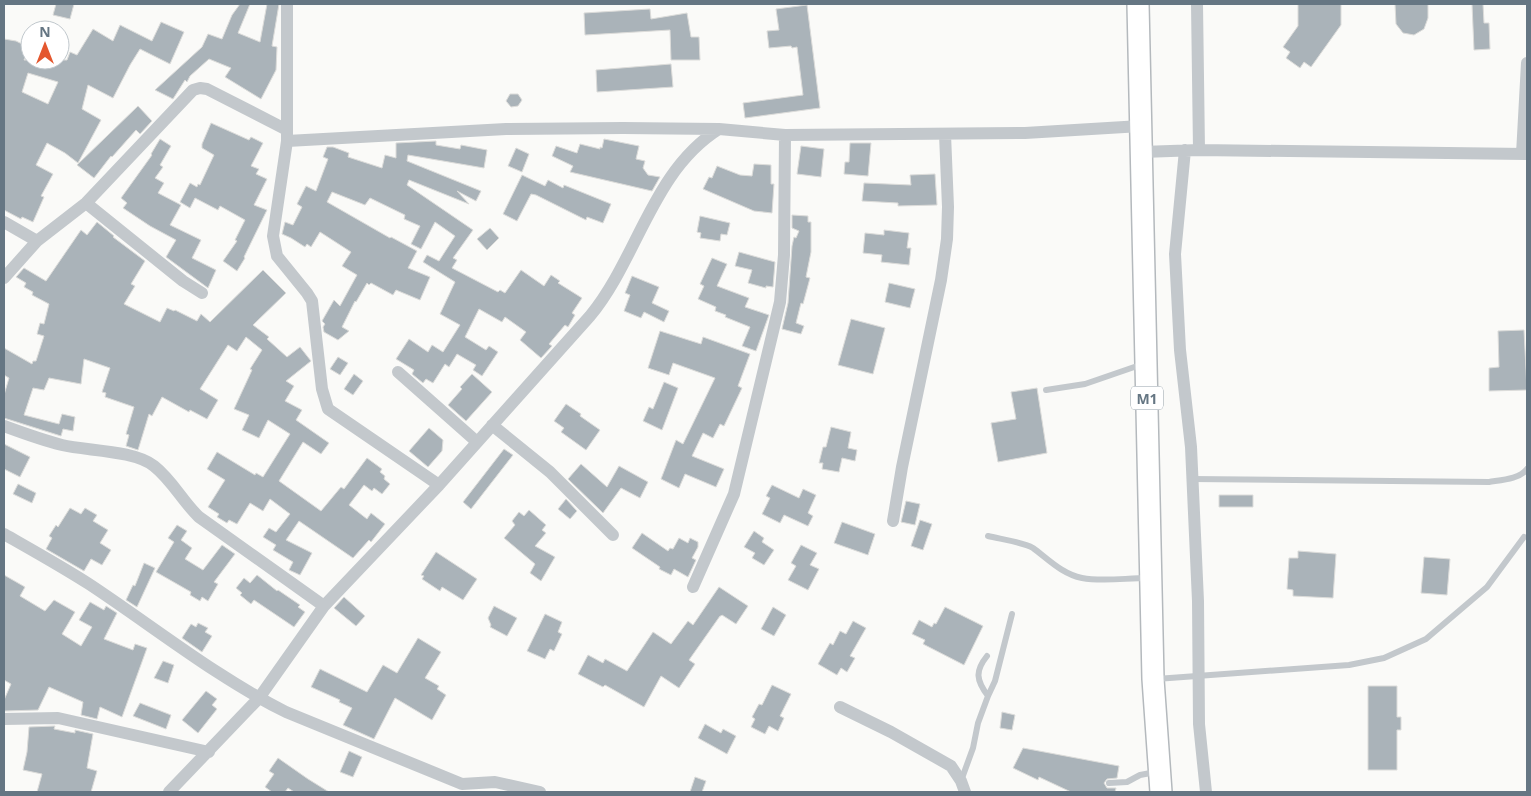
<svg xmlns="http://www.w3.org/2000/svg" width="1531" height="796" viewBox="0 0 1531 796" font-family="'Noto Sans',sans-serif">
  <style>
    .building { fill: #aab3b9; stroke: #dcdcda; fill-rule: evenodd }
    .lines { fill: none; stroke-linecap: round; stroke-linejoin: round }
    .trunk-casing { stroke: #b4b9bd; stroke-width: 24 }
    .service { stroke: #c3c8cc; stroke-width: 6 }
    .minor { stroke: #c3c8cc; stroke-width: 12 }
    .trunk { stroke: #fff; stroke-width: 21 }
    .labels { text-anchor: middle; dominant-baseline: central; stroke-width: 5; stroke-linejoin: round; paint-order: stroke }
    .shield { fill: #fff; stroke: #939fa8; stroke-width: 1 }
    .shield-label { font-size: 14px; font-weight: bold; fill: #657683 }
  </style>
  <rect width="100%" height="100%" fill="#fafaf8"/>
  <path class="building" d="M56 4H74L70 19 53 15Z
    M240 4H250L238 33 260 42 267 4H279L272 46 277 47 276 70 261 99 225 77 231 68 209 59 190 76 187 82 185 80 173 99 155 90 202 47 208 34 222 39 232 15Z
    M1298 4H1341V25L1311 67 1304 62 1300 68 1286 58 1290 52 1283 47 1298 26Z
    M1395 4H1428V18L1424 29 1414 35 1403 33 1396 24Z
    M1472 4H1483L1484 23H1489L1490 49 1474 50Z
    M807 5 820 108 745 118 743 103 803 95 797 47 792 48 791 46 769 48 767 31 779 30 776 9Z
    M650 9 651 19 687 13 691 37H699L700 60H671L670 30 585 35 584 13Z
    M161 22 184 32 170 64 140 49 130 65 113 98 88 85 82 109 101 120 78 163 65 153 47 143 36 165 53 174 41 196 44 197 33 222 22 217 21 219 4 210V39L16 41 30 48 24 60H67L70 52 77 55 93 29 113 41 120 25 152 41ZM28 73 58 82 48 104 22 92Z
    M671 64 673 87 597 92 596 70Z
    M510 94H518L522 100 518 106 511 107 506 101Z
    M138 106 152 121 140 134 136 130 112 157 111 156 94 178 77 165Z
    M211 123 249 140 251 137 263 143 251 166 259 169 256 174 267 179 254 205 267 210 244 257 245 258 237 271 223 261 237 241 235 240 245 220 220 206 218 210 195 198 190 208 180 202 190 183 197 187 198 184 200 185 214 155 202 148V144Z
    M160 139 171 146 160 165 163 167 155 178 164 183 158 193 181 205 170 225 201 240 192 258 216 270 208 288 166 257 176 240 150 226 123 208 127 203 121 198 152 155 151 154Z
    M604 139 639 146 636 159 645 161 643 168 648 175 660 177 652 191 570 172 573 166 552 156 556 146 577 153 580 144 600 149V147L602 148Z
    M436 141V145L460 149 461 145 487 150 484 168 408 155 407 161 481 191 476 201 457 191 469 204 409 180 407 185 473 230 453 258 457 260 452 268 498 292 500 290 505 293 521 270 544 286 551 275 560 281 558 283 582 298 572 313 575 315 568 327 565 325 549 344 552 346 541 358 520 340 526 332 505 317 502 322 479 309 465 337 486 350 489 346 498 352 482 376 473 370 476 365 457 354 449 367 445 364 433 383 426 379 423 383 412 374 414 370 396 359 409 339 428 352 432 345 443 352 460 325 440 314 455 282 423 262 427 255 439 261 455 236 435 222 421 249 411 244 420 226 404 219 405 215 370 198 365 205 332 192 327 202 390 238 391 237 417 251 408 268 430 277 420 300 396 290 393 295 371 283 369 285 367 283 356 302 355 301 342 327 349 331 338 340 324 332 323 327 325 324 322 321 334 300 340 306 357 275 342 266 351 252 320 232 311 247 307 244 305 247 291 238 282 234 285 222 293 225 302 207 297 204 306 186 316 191 328 159 323 157 327 147H333L349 153 348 157 382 168 385 155 396 158V143Z
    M850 143H871L868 176 844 174 845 162H849Z
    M801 146 824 149 821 177 797 174Z
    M516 148 529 154 522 172 508 166Z
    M754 164 771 165V184H774L772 213 754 211 703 189 709 177 712 178 717 166 740 175 752 176Z
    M935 174 937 205 898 206V203L862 201 864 183 911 185 910 175Z
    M522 175 545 186 548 180 563 188 564 185 611 204 603 223 587 217 586 220 536 195 531 194 517 221 503 214Z
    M792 215 808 216V222H811V252L806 277 810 278 803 304 801 303 796 323 804 326 801 334 782 329 788 303 792 246 794 237 796 238 799 231 792 228Z
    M700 216 730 223 727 235 721 234 720 241 700 238 701 233 697 232Z
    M97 222 114 236 113 237 145 261 131 284 135 286 124 304 160 322 167 308 174 311 175 310 197 321 201 314 210 322 263 270 286 293 253 325 269 337 267 339 287 357 300 347 311 361 286 381 294 386 285 401 302 410 296 420 329 443 321 454 303 442 279 481 321 511 341 487 344 489 367 458 382 469 380 472 385 476 384 479 390 484 382 494 374 488 372 491 364 485 349 505 367 519 371 513 385 524 371 542 369 540 353 558 299 521 286 540 312 553 300 575 289 570 293 562 273 550 276 545 263 537 269 528 276 532 290 514 270 499 263 511 250 503 237 524 229 520 227 523 217 517 219 514 208 507 225 480 207 469 217 452 255 475 256 473 263 477 290 434 268 420 259 438 242 430 249 415 234 409 252 370 250 369 262 350 246 337 237 351 228 345 200 389 218 400 207 419 190 410 189 412 162 397 152 416 149 414 138 450 126 446 129 435 126 434 134 407 105 397 106 393 102 392 110 368 84 359 81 384 49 378 44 390 33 388 24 415 59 424 62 414 75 417 73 431 63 429 61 436 4 418V395L9 378 4 375V348L32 364 33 361H36L44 336 37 334 40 323 44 324 49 304 32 295 33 292 24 287 26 283 16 277 24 268 46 281 81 230 87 235Z
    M490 228 499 238 487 250 477 239Z
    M884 230 909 233 907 248H911L909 265 881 262 882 255 863 253 865 233 884 235Z
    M739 252 775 262 773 287 766 286V288L748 283 752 270 735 266Z
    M712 258 727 264 717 286 749 298 745 307 769 315 756 351 742 346 750 327 725 317 726 315 715 311 716 307 698 299 704 286 700 284Z
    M632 276 659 287 652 303 669 311 664 322 644 312 641 318 624 311 630 295 625 293Z
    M889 283 915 289 910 308 885 302Z
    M851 319 885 328 873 374 838 365Z
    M1524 330 1527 390 1489 391V368L1499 367 1498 331Z
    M660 331 701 344 703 337 750 354 738 386 742 388 724 426 720 424 713 438 703 433 692 456 724 469 716 487 685 474 679 488 661 479 676 440 683 444 715 378 673 363 669 375 648 368Z
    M338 357 348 363 340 375 330 369Z
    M354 374 363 381 353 395 344 389Z
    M472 374 492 392 466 421 448 405 462 389 460 387Z
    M664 382 678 388 662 430 643 421 649 407 653 409Z
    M1037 388 1047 453 998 462 991 423 1016 419 1011 392Z
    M566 404 581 414 580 416 600 430 586 450 561 432 564 428 554 421Z
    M831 427 851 432 848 448 857 450 855 461 842 458 839 472 822 469 823 463H819L823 447H826Z
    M429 428 443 440 442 451 428 467 409 451Z
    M4 444 30 457 20 477 4 469Z
    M504 449 513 455 471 509 463 502Z
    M581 464 607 487 619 466 648 482 640 498 621 488 603 513 568 479Z
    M18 484 36 493 32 503 13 494Z
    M772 485 799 498 803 489 816 495 808 513 813 516 808 526 784 515 780 523 762 514 770 498 766 496Z
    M1219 495H1253V507H1219Z
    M566 499 577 511 570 519 558 509Z
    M906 501 920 504 915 525 901 522Z
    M70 508 81 514 85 508 97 515 93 521 108 530 100 543 111 550 102 565 91 559 84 571 46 549 52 538 49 536 56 525 58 527Z
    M529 510 546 525 542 530 546 533 535 546 555 557 541 581 530 573 535 564 504 538 515 525 512 521 519 512 524 516Z
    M920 520 932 524 923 550 911 546Z
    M842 522 875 534 868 555 834 543Z
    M177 525 187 531 181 540 192 548 185 559 203 570 222 545 235 554 214 582 218 584 208 601 202 597 200 601 190 595 191 592 156 572 174 542 168 538Z
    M754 531 764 538 762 542 774 550 764 565 752 558 755 553 744 547Z
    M642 533 668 551 670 548 673 549 679 538 688 543 690 538 698 542V547L692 558 696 560 688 577 674 569 671 575 659 569 660 567 632 548Z
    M801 545 817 553 810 565 819 569 808 590 788 580 796 566 791 563Z
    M1298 551 1336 554 1333 598 1293 596V590L1287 589 1289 558H1298Z
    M436 552 477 579 463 600 442 587 440 591 422 579 424 576 421 575Z
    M1424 557 1450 559 1447 595 1421 593Z
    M144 563 155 568 137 607 126 600 133 585 135 586Z
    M4 575 25 587 20 596 45 611 54 600 75 612 62 634 81 646 92 627 79 620 90 602 104 610 106 606 117 613 104 639 133 650 135 644 147 648 122 717 100 707 97 719 81 715 83 702 49 687 38 710 4 711V700L11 684 4 680Z
    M257 575 277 591 278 590 300 605 298 607 305 612 294 627 254 600 251 604 240 595 242 593 236 588 244 578 250 583Z
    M719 587 748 606 736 624 722 615 721 616H720L689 660 695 664 679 688 661 676 644 707 605 685 603 687 578 674 588 655 603 663 605 659 627 671 653 632 671 644 688 621 693 625Z
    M344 597 365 616 356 626 334 608Z
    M494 606 517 618 507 636 490 627 491 625 488 618Z
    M773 607 786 615 774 636 761 629Z
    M945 607 983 626 964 665 923 644 925 640 912 634 919 620 932 627 934 623 936 624Z
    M545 614 562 622 558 632 562 634 554 651 550 649 545 659 527 651Z
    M853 621 866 628 850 656 855 658 847 672 841 668 837 675 818 664 830 643 833 645 840 631 846 634Z
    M198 623 208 628 205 632 212 636 202 652 182 638 191 624 196 627Z
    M418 638 441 652 425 678 439 686 437 689 446 695 432 720 395 698 374 739 343 725 352 708 339 702 340 700 311 687 320 669 367 692 383 665 397 673Z
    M163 661 174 665 168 683 154 678Z
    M772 685 791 694 780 716 784 718 778 731 769 726 765 734 751 727 755 719 752 717 759 704 762 705Z
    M1368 686H1397V717H1401V730H1397V770H1368Z
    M206 691 217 699 212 705 217 709 198 733 182 720Z
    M140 703 171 715 166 729 133 716Z
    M1002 712 1015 715 1012 730 1000 728Z
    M705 724 721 733 723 729 736 736 727 754 698 738Z
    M55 726 54 729 75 733V730L93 734 87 768 97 771 91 792H37L42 774 23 770 27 752 29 727Z
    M1023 748 1119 766 1117 778 1107 779 1104 783 1107 788H1116L1115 792H1071L1039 777 1038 780 1013 768Z
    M349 751 362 757 353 777 340 772Z
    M278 758 308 779 329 792H294L288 788 285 792H272L265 787 274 774 269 771Z
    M695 777 706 781 702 792H690Z"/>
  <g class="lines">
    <defs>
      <path id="trunk" d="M1138 4 1153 679 1161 792"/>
    </defs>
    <use href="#trunk" class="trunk-casing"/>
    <path class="service" d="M1046 390 1085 384 1143 364
      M1192 479 1489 482C1501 480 1520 479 1527 469
      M988 536C1000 539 1023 542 1033 548 1048 559 1062 574 1082 578 1102 582 1126 578 1147 578
      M1156 679 1349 665 1384 658 1426 639 1487 587 1524 537
      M988 696 995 681 1012 614
      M961 781 973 748 978 723 988 696C976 680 975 671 987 656
      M1109 783 1127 782 1140 775 1156 772"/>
    <path class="minor" d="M287 4V141L273 236 277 256 307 293 312 301 322 389 328 409 439 485
      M1197 4 1199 150
      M287 141 506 129 623 128 719 129 785 135 1025 133 1141 126
      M1185 150 1175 254 1180 350 1191 447 1198 601 1199 724 1206 792
      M1142 152 1199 150 1527 154
      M1522 154 1527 63
      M86 203 183 281 202 293
      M4 222 37 241
      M4 278 37 241 86 203 193 90 200 88 207 89 287 130
      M398 372 477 442
      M492 425 550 472 613 535
      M4 426C23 433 42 440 62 445 87 451 134 450 154 466 172 480 183 502 199 517L324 606
      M893 521 902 467 941 280 947 239 948 207 945 134
      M4 534C32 550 61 566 89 584 154 627 216 677 286 712L462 784 495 782 540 792
      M693 587 734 494 780 302 784 255 785 135
      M840 707 891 732 951 766 961 781 965 792
      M4 719 58 718 209 752
      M169 792 259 698 324 606 439 485 590 316C638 258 652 171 719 129"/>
    <use href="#trunk" class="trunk"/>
  </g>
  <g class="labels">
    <rect class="shield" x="1131" y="386.5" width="32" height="23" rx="4"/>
    <g class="shield-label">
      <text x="1147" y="398">M1</text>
    </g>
  </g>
  <rect width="1531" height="796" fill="none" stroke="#657683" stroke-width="10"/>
  <g transform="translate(45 45)"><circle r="24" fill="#ffffff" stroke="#c1c8cd"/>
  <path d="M0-4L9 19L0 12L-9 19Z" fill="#e4572e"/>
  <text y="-8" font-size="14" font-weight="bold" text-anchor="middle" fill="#657683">N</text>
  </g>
</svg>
